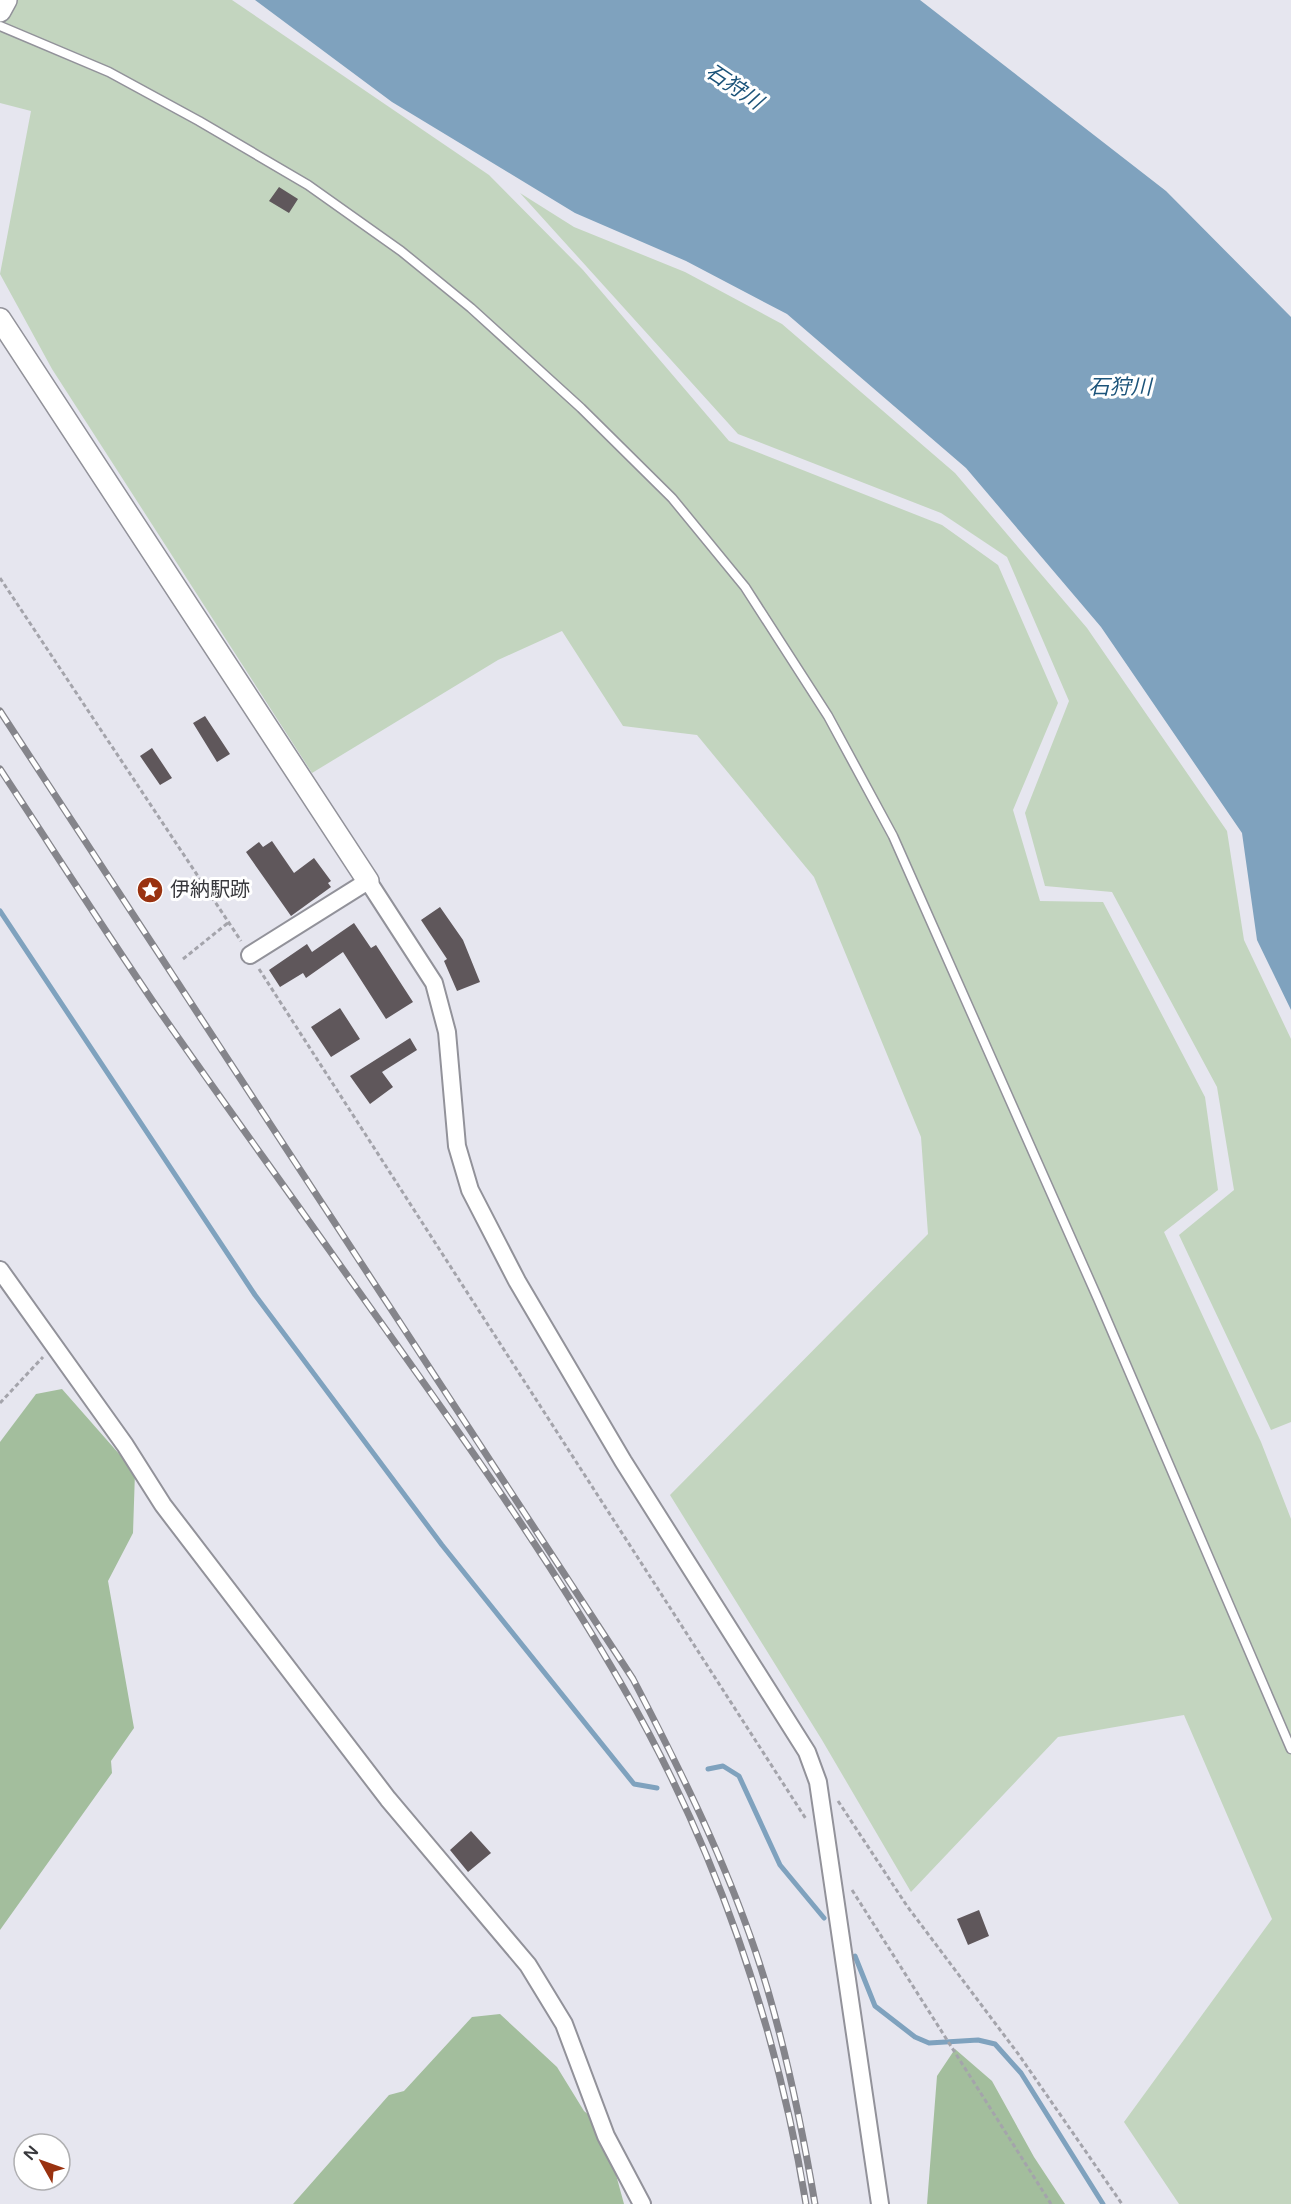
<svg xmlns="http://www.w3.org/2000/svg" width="1291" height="2204" viewBox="0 0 1291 2204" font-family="'Varela Round','Noto Sans JP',sans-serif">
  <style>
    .green { fill: #c3d5bf }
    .forest { fill: #a3be9d }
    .water { fill: #7fa2be }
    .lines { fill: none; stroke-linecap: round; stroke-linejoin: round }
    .stream { stroke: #7fa2be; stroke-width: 5 }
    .building { fill: #5f575b }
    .service-casing { stroke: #92929a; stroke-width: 11 }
    .minor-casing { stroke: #92929a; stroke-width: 20 }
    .tertiary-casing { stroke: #92929a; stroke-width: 24 }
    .path { stroke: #a4a4ab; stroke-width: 3; stroke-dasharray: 4.5 3; stroke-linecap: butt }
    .service { stroke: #fff; stroke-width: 8 }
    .minor { stroke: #fff; stroke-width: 16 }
    .tertiary { stroke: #fff; stroke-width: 21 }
    .rail-casing { stroke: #85858b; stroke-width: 7 }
    .rail { stroke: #fff; stroke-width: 4.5; stroke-dasharray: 14; stroke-linecap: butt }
    .labels { text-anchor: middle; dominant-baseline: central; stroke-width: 6; stroke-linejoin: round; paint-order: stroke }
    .poi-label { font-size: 20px; fill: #38383c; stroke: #fff; text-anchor: start }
    .water-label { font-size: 21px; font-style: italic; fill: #1c547a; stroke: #fff }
  </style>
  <rect width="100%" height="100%" fill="#e6e6ef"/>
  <path class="green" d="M0 0H232L489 175 583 270 729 441 942 525 998 565 1058 703 1013 810 1040 901 1103 902 1205 1097 1218 1190 1164 1232 1261 1442 1291 1519V2204H1179L1124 2122 1272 1919 1184 1715 1058 1737 911 1892 822 1740 670 1495 928 1234 921 1137 814 877 697 735 623 726 562 631 498 660 312 773 52 369 0 274 31 111 0 103Z
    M520 193 574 227 685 272 782 324 955 473 1087 628 1227 831 1244 940 1291 1039V1422L1271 1430 1179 1235 1234 1190 1217 1087 1112 892 1045 886 1025 813 1069 701 1007 557 941 513 738 434Z"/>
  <path class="forest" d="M62 1389 135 1472 133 1533 108 1581 134 1728 111 1761 112 1773 0 1930V1442L36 1394Z
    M500 2014 557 2067 584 2111 603 2127 624 2204H293L389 2095 404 2091 472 2017Z
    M955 2049 992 2081 1034 2157 1065 2204H927L937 2076Z"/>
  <path class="water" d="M255 0H920L1166 191 1291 317V1010L1257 940 1242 833 1101 627 966 468 787 314 686 261 575 213 392 102Z"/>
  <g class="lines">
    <path class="stream" d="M0 911 255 1295 442 1545 634 1784 657 1788
      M708 1769 723 1766 739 1776 780 1865 824 1918
      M855 1956 875 2006 915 2037 929 2043 978 2040 995 2044 1021 2073 1103 2204"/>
  </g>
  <path class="building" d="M279 187 298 199 289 213 269 201Z
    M205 716 230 754 217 762 193 723Z
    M152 748 172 778 160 785 140 756Z
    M272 841 294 873 314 858 331 881 328 883 331 887 291 916 246 852 259 842 263 847Z
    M440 907 463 940 480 982 457 991 444 961 447 959 421 920Z
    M354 923 371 948 376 945 413 1002 386 1019 343 952 306 978 303 973 280 987 269 970 307 944 312 952Z
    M340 1008 360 1039 331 1057 311 1027Z
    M410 1038 417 1050 382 1072 393 1087 370 1104 350 1076Z
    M471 1831 491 1853 468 1872 450 1850Z
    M979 1910 989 1936 968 1945 957 1919Z"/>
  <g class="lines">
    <defs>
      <path id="service" d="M0 26 109 72 199 121 308 185 401 251 471 308 581 408 672 498 745 587 828 716 893 836 1098 1299 1291 1749"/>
      <path id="minor" d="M250 955 368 881 434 983 447 1032 457 1146 470 1190 517 1281 623 1461 807 1752 818 1782 880 2204
        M0 1270 125 1445 163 1505 388 1799 528 1965 564 2024 606 2136 642 2204"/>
      <path id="tertiary" d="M0 11 6 0
        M0 319 368 881"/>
    </defs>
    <use href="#service" class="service-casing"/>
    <use href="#minor" class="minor-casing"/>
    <use href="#tertiary" class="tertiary-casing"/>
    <path class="path" d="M0 578 241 941
      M183 959 229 922
      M259 969 806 1819
      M0 1403 43 1357
      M838 1801 907 1906 1019 2055 1122 2204
      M852 1890 1051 2204"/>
    <use href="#service" class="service"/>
    <use href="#minor" class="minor"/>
    <use href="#tertiary" class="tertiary"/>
    <defs>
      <path id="rail" d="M0 711 633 1679C685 1779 736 1882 768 1991 788 2060 803 2133 815 2204
        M0 769C52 848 103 928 156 1006 213 1088 272 1169 330 1251 431 1394 536 1535 623 1687 714 1843 777 2026 806 2204"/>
    </defs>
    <use href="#rail" class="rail-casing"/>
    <use href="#rail" class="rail"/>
  </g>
  <defs>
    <symbol id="sight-disc" viewBox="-11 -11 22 22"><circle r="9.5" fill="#993210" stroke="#fff"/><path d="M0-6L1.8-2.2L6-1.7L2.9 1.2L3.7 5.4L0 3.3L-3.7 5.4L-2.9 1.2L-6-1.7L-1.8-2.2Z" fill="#fff"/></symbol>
  </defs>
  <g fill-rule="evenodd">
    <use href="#sight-disc" x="135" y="875" width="30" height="30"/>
  </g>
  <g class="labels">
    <g class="poi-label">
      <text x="170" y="890">伊納駅跡</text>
    </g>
    <g class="water-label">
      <text transform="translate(734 87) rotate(34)">石狩川</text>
      <text x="1120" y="387">石狩川</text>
    </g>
  </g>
  <g transform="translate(42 2162) rotate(310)"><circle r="28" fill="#ffffff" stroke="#afafb1" stroke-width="1.5"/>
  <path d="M0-4.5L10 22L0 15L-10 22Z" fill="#993210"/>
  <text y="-9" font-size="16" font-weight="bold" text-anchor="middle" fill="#38383c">N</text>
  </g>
</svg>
